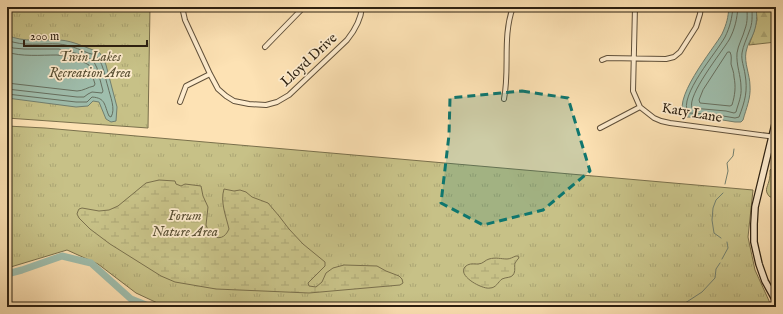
<svg xmlns="http://www.w3.org/2000/svg" width="783" height="314" viewBox="0 0 783 314" font-family="'IM FELL English',serif">
  <style>
    .grass { fill: url(#grass-tufts); stroke: #7a704c }
    .forest { fill: url(#forest-firs); stroke: #7a704c }
    .wetland { fill: url(#wetland-marsh); stroke: #7a704c }
    .water { fill: #9fbead; stroke: #717f6f }
    .lines { fill: none; stroke-linecap: round; stroke-linejoin: round }
    .shore { stroke: #666f5f; stroke-width: 1 }
    .stream { stroke: #717f6f; stroke-width: 1 }
    .river { stroke: #9fbead; stroke-width: 7 }
    .street-casing { stroke: #60503a; stroke-width: 6 }
    .secondary-casing { stroke: #2c2011; stroke-width: 8 }
    .street { stroke: #feecce; stroke-width: 4 }
    .secondary { stroke: #feecce; stroke-width: 5.5 }
    .marked { fill: #0f766e; fill-opacity: 0.2; stroke: #0f766e; stroke-width: 3; stroke-dasharray: 8 5; stroke-linejoin: round }
    .labels { text-anchor: middle; dominant-baseline: central; stroke-width: 3.5; stroke-linejoin: round; paint-order: stroke }
    .park-label { font-size: 14px; font-style: italic; fill: #5a5034; stroke: #feecce }
    .street-label { font-size: 14px; fill: #2c2011; stroke: #feecce }
  </style>
  <defs>
    <pattern id="grass-tufts" width="24" height="20" patternUnits="userSpaceOnUse"><rect width="24" height="20" fill="#c7c187"/><path d="M3 7l-1-3M5 7V3M7 7l1-3M15 17l-1-3M17 17v-4M19 17l1-3" fill="none" stroke="#aba674"/></pattern>
    <pattern id="forest-firs" width="22" height="20" patternUnits="userSpaceOnUse"><rect width="22" height="20" fill="#c7c187"/><path d="M5 1l3.5 6h-7zM16 11l3.5 6h-7z" fill="#aba674"/></pattern>
    <pattern id="wetland-marsh" width="20" height="14" patternUnits="userSpaceOnUse"><rect width="20" height="14" fill="#c7c187"/><path d="M1 5h8M5 5V1M11 12h8M15 12V8" fill="none" stroke="#aba674"/></pattern>
  </defs>
  <rect width="100%" height="100%" fill="#fde2b4"/>
  <filter id="stains"><feTurbulence type="fractalNoise" baseFrequency=".005" numOctaves="4"/><feColorMatrix values="0 0 0 0 .2 0 0 0 0 .09 0 0 0 0 .02 0 0 0 .5 -.17"/></filter>
  <radialGradient id="worn" r=".72"><stop offset=".6" stop-color="#630" stop-opacity="0"/><stop offset="1" stop-color="#630" stop-opacity=".3"/></radialGradient>
  <path class="grass" d="M7 7H150L148 128 7 118Z
    M7 126 45 128 753 190 748 237 755 270 770 303 773 307H166L136 293 98 264 67 250 14 266 7 268Z"/>
  <path class="forest" d="M756 7H776V42L749 45 754 31 757 20Z
    M776 165V197H770C764 191 767 188 769 181 770 177 770 174 770 170Z"/>
  <path class="wetland" d="M159 180 175 181 176 184 181 186 185 184 201 186 203 196 208 207 206 225 210 235C219 240 225 238 229 229 226 216 220 202 224 189L234 191 240 190 246 192 252 197 268 203 279 216 289 229 303 244 325 262V266L308 283 309 286 316 287 322 282 326 273 333 268 344 265 377 266 386 271 399 276 402 279 403 283 400 285 309 293 216 289 175 282 161 276 110 244 90 229 79 218 77 214 78 211 79 209 82 208 99 211 109 210 118 206 146 183Z
    M516 256H518L519 258C518 258 516 262 515 263 514 267 516 271 513 275 511 278 506 277 502 279 498 282 496 288 490 288 483 290 455 275 466 266 470 263 474 264 478 264 483 264 485 260 489 259 496 257 501 259 507 259 510 259 513 257 516 256Z"/>
  <path class="water" d="M729 7H756C757 16 757 23 754 32 752 38 747 45 746 52 744 63 750 75 750 86 751 98 746 109 743 120L741 122H735L710 118 687 117C667 104 715 47 722 34 727 23 728 18 729 7Z
    M7 35C24 43 42 39 60 40 74 41 86 48 99 52L102 56 106 65 117 107 116 121 111 122 106 119 99 102 93 101 88 106 76 107 7 98Z"/>
  <g class="lines">
    <path class="shore" d="M733 7C732 18 730 27 725 37 717 52 678 96 688 113L711 114 735 118 739 117C745 101 748 91 745 74 744 67 741 60 742 53 743 46 747 38 749 32 753 23 752 16 752 7
      M738 7C737 19 735 29 729 40 721 53 687 95 692 108L726 111 734 113 736 112C738 104 742 96 741 87 741 76 736 65 737 53 738 45 743 37 745 29 748 21 747 15 747 7
      M7 40C23 47 42 43 59 44 69 45 79 49 88 53 92 54 96 55 98 58 104 66 105 78 108 87 110 96 116 109 111 117L109 116C104 105 106 98 92 97L87 102H76L7 94
      M7 45 13 48 24 49H59L79 54 93 60 97 68 103 91 102 93 92 92 88 94 84 97H77L7 89
      M7 52C21 57 41 55 57 55 68 56 80 60 89 65L95 84 94 86C88 87 83 91 77 91L7 83
      M728 52H730C732 56 731 60 731 64 732 68 734 72 734 77 736 87 735 95 732 105L730 106 700 103 699 100 703 90Z"/>
    <path class="stream" d="M725 184 728 171 727 163 733 156 734 149
      M721 238 714 233 712 220 713 208 716 200 723 193
      M722 259 728 248 727 242
      M679 307 702 292 715 278 716 269 720 263"/>
    <path class="river" d="M7 274 22 270 62 256 91 263 131 299 151 307"/>
    <defs>
      <path id="street" d="M182 7 185 20 210 74 218 89 226 96 234 101 249 104 266 105 277 102 289 95 347 40C355 30 361 20 362 7
        M635 7 633 91 640 107 654 118 661 121 670 123 776 137
        M265 47 301 10 303 7
        M602 60 607 58 666 59 674 57 680 52 696 27 700 14 701 7
        M504 99C510 69 502 37 513 7
        M180 102 186 86 210 74
        M600 128 640 107"/>
      <path id="secondary" d="M776 120 755 207 754 224V242L759 264 765 281 776 301"/>
    </defs>
    <use href="#street" class="street-casing"/>
    <use href="#secondary" class="secondary-casing"/>
    <use href="#street" class="street"/>
    <use href="#secondary" class="secondary"/>
  </g>
  <path class="marked" d="M522 91 568 98 590 171 543 210 483 225 441 203 449 135 450 98Z"/>
  <g class="labels">
    <g class="park-label">
      <text x="90" y="57">Twin Lakes<tspan x="90" dy="16">Recreation Area</tspan></text>
      <text x="185" y="216">Forum<tspan x="185" dy="16">Nature Area</tspan></text>
    </g>
    <g class="street-label">
      <text transform="translate(309 60) rotate(-43)">Lloyd Drive</text>
      <text transform="translate(692 113) rotate(10)">Katy Lane</text>
    </g>
  </g>
  <rect width="783" height="314" fill="none" stroke="#fde2b4" stroke-width="24"/>
  <rect x="8" y="8" width="767" height="298" fill="none" stroke="#2c2011" stroke-width="2"/>
  <rect x="12" y="12" width="759" height="290" fill="none" stroke="#2c2011"/>
  <path d="M24 40v6h123v-6" fill="none" stroke="#2c2011" stroke-width="2"/>
  <text x="30" y="40" font-size="12" fill="#2c2011" stroke="#feecce" stroke-width="3" paint-order="stroke">200 m</text>
  <rect width="100%" height="100%" filter="url(#stains)"/>
  <rect width="100%" height="100%" fill="url(#worn)"/>
</svg>
